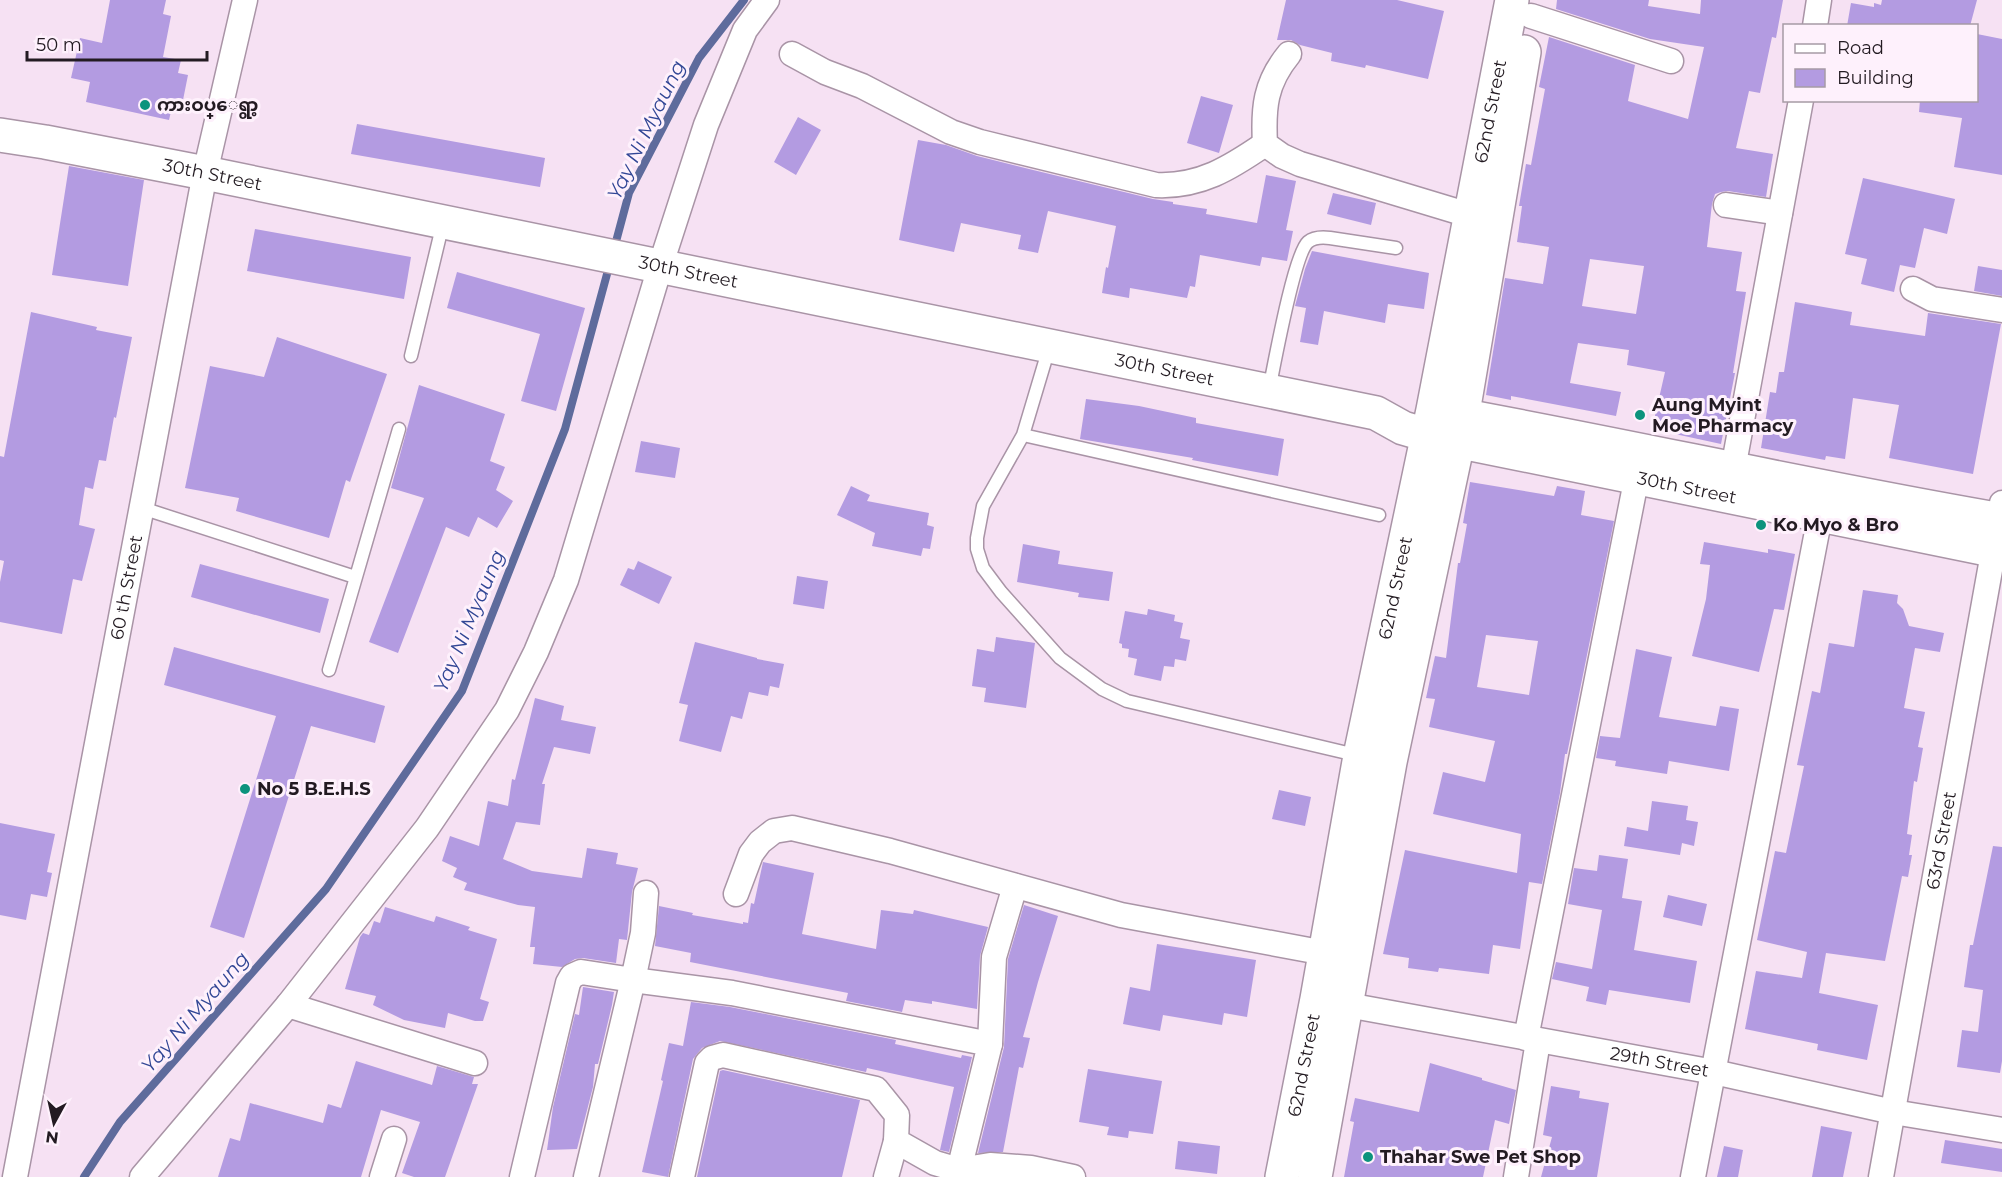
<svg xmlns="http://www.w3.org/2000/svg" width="2002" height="1177" viewBox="0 0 2002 1177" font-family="Montserrat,'Noto Sans Myanmar',sans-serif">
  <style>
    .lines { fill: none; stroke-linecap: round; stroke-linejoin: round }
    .stream { stroke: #5e6b9c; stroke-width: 8 }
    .building { fill: #b39be1; fill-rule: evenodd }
    .lane-casing { stroke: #a994a6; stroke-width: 15 }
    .street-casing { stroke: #a994a6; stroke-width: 27 }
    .secondary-casing { stroke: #a994a6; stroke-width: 36 }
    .lane { stroke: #fff; stroke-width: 12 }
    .street { stroke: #fff; stroke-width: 24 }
    .secondary { stroke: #fff; stroke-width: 33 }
    .poi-dot { fill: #0c937d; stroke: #fef1fc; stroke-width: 2 }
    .labels { text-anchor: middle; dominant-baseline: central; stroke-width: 6; stroke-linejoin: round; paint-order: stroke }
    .poi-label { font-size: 18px; font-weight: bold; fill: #231b22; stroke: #fef1fc; text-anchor: start }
    .street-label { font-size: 18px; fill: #231b22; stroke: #fef1fc }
    .water-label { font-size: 20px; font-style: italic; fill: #314695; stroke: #fef1fc }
  </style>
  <rect width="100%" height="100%" fill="#f6e1f3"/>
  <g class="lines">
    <path class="stream" d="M614 249 629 193 699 58 744 0
      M84 1177 120 1122 326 889 462 691 565 429 610 263"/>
  </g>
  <path class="building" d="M110 0H166L163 14 171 16 163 57 181 60 178 73 188 75 182 105 173 103 169 120 86 102 90 82 71 78 80 38 102 43Z
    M1286 0H1397L1444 11 1428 79 1366 65 1365 68 1331 61 1332 53 1300 45 1291 40H1277Z
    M1557 0H1649L1648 6 1700 14 1701 0H1783L1776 38 1772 37 1760 93 1749 91 1736 148 1773 154 1766 197 1728 191 1721 192 1715 194 1712 204 1707 247 1742 252 1736 291 1746 292 1733 373H1735L1721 444 1652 429 1665 372 1627 365 1629 350 1578 343 1570 383 1621 392 1616 416 1511 396V400L1486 395 1505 278 1543 284 1549 247 1517 242 1522 206H1519L1526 164 1531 165 1545 89 1539 87 1549 37 1635 65 1628 101 1688 119 1704 47 1650 39 1556 9ZM1590 259 1644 266 1636 314 1582 306Z
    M1882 0H1977L1970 26H1847L1851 3 1874 7V3L1881 5Z
    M1977 34 2002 39V175L1954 167 1962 118 1919 112 1920 100H1977Z
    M1201 96 1233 105 1219 153 1187 143Z
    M798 117 821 130 796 175 774 162Z
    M357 124 545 158 540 187 351 154Z
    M918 140 946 145 977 156 1029 169 1153 199 1173 202V204L1207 209 1206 214 1257 223 1266 175 1296 181 1286 230 1293 231 1287 261 1262 257 1260 266 1200 255 1195 287 1190 286 1187 298 1130 288 1129 298 1102 293 1106 267 1108 268 1116 226 1048 211 1038 253 1018 249 1021 235 961 223 954 252 899 240Z
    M69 166 144 180 128 286 52 275Z
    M1863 178 1955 199 1947 234 1924 228 1915 268 1900 265 1894 292 1861 284 1867 259 1845 254Z
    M1333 193 1376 203 1371 225 1327 214Z
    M255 229 411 257 404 299 247 271Z
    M1312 251 1429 273 1424 309 1388 304 1385 323 1324 311 1318 345 1300 342 1306 308 1295 306 1305 269Z
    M1978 266 2002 270V296L1974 291Z
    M457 272 585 308 556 411 521 401 540 334 447 308Z
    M1795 302 1852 312 1850 325 1925 336 1928 313 2001 324 1973 474 1889 458 1899 405 1853 398 1845 459 1826 456 1825 460 1761 448 1770 392 1776 393 1779 372H1784Z
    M31 312 97 327 96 330 132 337 116 418 114 417 106 461 99 460 93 489 85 487 79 525 95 529 82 581 73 579 62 634 0 622V582L4 561 0 560V456L4 457Z
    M277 337 387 374 350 482 346 480 329 538 236 511 239 498 185 488 210 366 264 377Z
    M419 385 505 414 490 461 505 467 496 490 513 501 497 528 478 517 469 537 446 527 398 653 369 642 424 498 391 488Z
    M1086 399 1139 406 1196 418V423L1284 439 1278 476 1192 460 1193 458 1080 439Z
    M641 441 680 448 675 478 635 472Z
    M1470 482 1554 496 1557 486 1585 491 1581 515 1614 521 1567 754H1565L1560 793 1542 884 1529 882 1520 949 1493 945 1489 974 1439 968 1438 972 1408 968 1409 958 1383 954 1405 850 1517 873 1521 834 1433 814 1443 772 1485 782 1495 741 1429 727 1435 699 1426 698 1435 656 1446 658 1458 563H1460L1467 524 1463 523ZM1486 635 1538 641 1529 695 1477 687Z
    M851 486 870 495 867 501 929 513 927 525 934 527 930 549 923 548 921 556 872 546 875 533 837 515Z
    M1704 542 1768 553V549L1795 554 1784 610 1774 609 1759 672 1692 656 1706 599 1710 565 1700 564Z
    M1023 544 1060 551 1058 564 1113 572 1109 601 1078 597 1079 593 1017 582Z
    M638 561 672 577 659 604 620 585 628 568 634 570Z
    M200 564 329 599 320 633 191 597Z
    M797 576 828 581 824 609 793 604Z
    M1863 590 1898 595 1897 603 1903 609 1909 626 1944 633 1940 652 1915 648 1904 708 1925 712 1918 747 1923 748 1917 782 1914 781 1907 834 1912 835 1909 855H1912L1908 877 1902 876 1885 961 1826 953 1819 993 1878 1005 1867 1060 1817 1050 1818 1044 1745 1029 1756 971 1802 978 1807 952 1757 940 1775 851 1786 853 1804 766 1797 765 1812 691 1820 693 1829 643 1854 647Z
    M1148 609 1175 615 1174 621 1183 623 1180 638 1190 640 1186 661 1175 659 1174 667 1164 666 1161 681 1134 675 1137 659 1128 657 1129 649 1122 648V644L1119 643 1125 611 1147 615Z
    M996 637 1035 643 1026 708 984 702 986 688 972 686 977 649 994 652Z
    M695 642 757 658V659L784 664 779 688 770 686 768 696 749 692 742 719 731 716 721 752 679 741 688 705 679 703Z
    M174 647 385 706 375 743 311 726 244 938 210 927 276 716 164 685Z
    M1636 649 1672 657 1659 717 1716 726 1720 706 1739 709 1729 771 1669 761 1667 774 1615 766 1616 761 1596 758 1600 736 1620 738Z
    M535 698 564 706 561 720 596 727 590 754 554 747 542 784H545L540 825 516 822 503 859 532 871 582 878 587 848 618 853 616 864 638 868 632 892 627 940 619 939 616 963 583 958 575 959 562 967 533 964 535 947H530L535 907 518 905 464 890 467 883 453 877 457 868 442 861 450 836 479 846 488 801 508 806 512 779 515 780Z
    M1279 790 1311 797 1305 826 1272 819Z
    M1652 801 1688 806 1686 820 1698 822 1694 846 1682 843 1680 855 1624 846 1627 827 1648 831Z
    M0 823 55 834 47 872 52 873 47 897 31 894 26 920 0 915Z
    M1993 846 2002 847V1061L2000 1073 1957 1067 1962 1030 1978 1032 1983 990 1964 987 1970 945H1973Z
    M1599 855 1628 859 1622 898 1642 901 1634 950 1697 961 1690 1003 1609 990 1606 1005 1586 1001 1589 987 1552 979 1556 962 1592 969 1602 910 1568 904 1574 868 1597 871Z
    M763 862 814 873 802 934 876 949 881 910 913 914 914 910 988 927 980 956 977 1009 932 1001V1004L905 1000 902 1012 846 1001 848 993 690 962 691 953 655 946 659 906 693 913 692 915 743 924V922L748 923 751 903 754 904Z
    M1668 895 1707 904 1702 926 1663 917Z
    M1024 905 1058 916 1038 982 1023 1037 1030 1038 1023 1068 1019 1067 1003 1152 978 1153 1004 1047 1008 959Z
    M385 907 434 922 436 916 470 927 468 930 497 939 480 999 489 1002 483 1021H475L448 1013 445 1028 404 1020 373 1005 376 996 345 989 360 937 363 933 369 935 374 921 380 923Z
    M1157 944 1256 960 1247 1017 1224 1013 1222 1025 1163 1015 1160 1031 1123 1024 1130 987 1150 991Z
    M583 987 614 992 612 1005 598 1064H595L593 1087 577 1149 547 1150 553 1107 575 1014 579 1015Z
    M691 1002 730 1007 896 1040 895 1044 961 1058 962 1055 972 1057 949 1152 940 1150 954 1087 867 1068 866 1072 720 1041 702 1048 693 1059 668 1177 642 1172 663 1081 661 1080 669 1043 683 1046Z
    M356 1061 432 1085 437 1066 474 1077 472 1084H478L445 1177H414L402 1173 420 1122 381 1110 361 1177H218L230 1138 240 1141 250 1103 323 1123 328 1104 341 1108Z
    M1430 1063 1482 1078V1080L1516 1090 1509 1124 1495 1120 1483 1177H1344L1354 1122 1350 1121 1355 1098 1419 1112Z
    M1088 1069 1162 1081 1153 1134 1129 1131 1128 1138 1107 1135 1109 1127 1079 1122Z
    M723 1070 860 1100 842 1177H697L720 1071Z
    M1551 1086 1580 1091 1579 1098 1609 1103 1597 1177H1541L1552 1137 1543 1135Z
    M1821 1126 1852 1132 1843 1177H1812Z
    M1945 1140 2002 1149V1172L1941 1163Z
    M1178 1141 1220 1146 1217 1174 1175 1169Z
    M1724 1146 1743 1150 1738 1177H1717Z"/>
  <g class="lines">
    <defs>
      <path id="lane" d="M1049 348 1023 435 1379 515
        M411 356 443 223
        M1269 390C1274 366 1294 254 1308 242 1314 237 1322 237 1330 238L1396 248
        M1023 435 983 506 977 538V549L983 568 1001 592 1060 658 1102 689 1127 701 1360 756
        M142 508 355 577
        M329 670 399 429"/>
      <g id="street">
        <path d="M1531 16 1671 61"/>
        <path d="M1815 26 1819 0"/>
        <path d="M792 54 825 72 862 86 951 132 980 142 1156 185C1200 187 1230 168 1265 144"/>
        <path d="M1289 54C1265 83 1263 108 1265 144L1282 156 1300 164 1469 215 1487 218"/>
        <path d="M1726 205 1780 213"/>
        <path d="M1913 289 1932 299 2002 310"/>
        <path d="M1733 469 1801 100"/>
        <path d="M736 894 751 854 760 842 774 831 792 828 890 851 1121 915 1325 953"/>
        <path id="s1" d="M1331 1002 1714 1072 1893 1112 2002 1130"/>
        <path d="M288 1005 475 1063"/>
        <path d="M1526 1038 1637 476"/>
        <path d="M990 1044 994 957 1015 886"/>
        <path id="s2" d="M15 1177 205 173 245 0"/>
        <path d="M142 1177 288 1005 427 828 507 710 536 652 566 580 660 267 706 125 745 30 767 0"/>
        <path d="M382 1177 394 1139"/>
        <path d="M522 1177 568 983 572 976 581 972 633 980 643 933 646 893"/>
        <path d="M586 1177 633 980 732 993 990 1044 959 1170"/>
        <path d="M682 1177 707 1063 712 1058 723 1055 876 1089 897 1115 896 1141 935 1163 959 1170 990 1165 1031 1168 1073 1177"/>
        <path d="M886 1177 896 1141"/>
        <path d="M1516 1177 1538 1041"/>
        <path d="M1693 1177 1820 516"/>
        <path id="s3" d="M1881 1177 2002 503"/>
      </g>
      <g id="secondary">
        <path id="s4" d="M0 135 45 142 205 173 1376 413 1403 428 1427 435 2002 552"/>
        <path d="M1443 412C1630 446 1815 488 2002 520"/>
        <path id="s5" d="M1282 1177 1317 999 1360 756 1433 410 1512 0"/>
        <path d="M1315 1177 1390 762 1458 442 1524 52"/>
      </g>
    </defs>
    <use href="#lane" class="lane-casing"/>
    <use href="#street" class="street-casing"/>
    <use href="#secondary" class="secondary-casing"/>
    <use href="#lane" class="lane"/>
    <use href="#street" class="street"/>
    <use href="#secondary" class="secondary"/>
  </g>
  <g class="poi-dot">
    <circle cx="145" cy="105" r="6"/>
    <circle cx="1640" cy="415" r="6"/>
    <circle cx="1761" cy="525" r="6"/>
    <circle cx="245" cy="789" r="6"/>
    <circle cx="1368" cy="1157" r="6"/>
  </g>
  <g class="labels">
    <g class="poi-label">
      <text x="157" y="105">ကားဝပ္ေရွာ့</text>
      <text x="1652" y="405">Aung Myint<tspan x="1652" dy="21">Moe Pharmacy</tspan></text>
      <text x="1773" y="525">Ko Myo &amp; Bro</text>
      <text x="257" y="789">No 5 B.E.H.S</text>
      <text x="1380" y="1157">Thahar Swe Pet Shop</text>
    </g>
    <g class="street-label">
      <text stroke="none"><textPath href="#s5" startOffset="1086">62nd Street</textPath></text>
      <text stroke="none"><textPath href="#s4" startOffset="216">30th Street</textPath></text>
      <text stroke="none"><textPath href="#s4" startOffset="702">30th Street</textPath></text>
      <text stroke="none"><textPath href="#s4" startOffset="1188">30th Street</textPath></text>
      <text stroke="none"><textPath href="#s4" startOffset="1725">30th Street</textPath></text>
      <text stroke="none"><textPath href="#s2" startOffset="600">60 th Street</textPath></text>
      <text stroke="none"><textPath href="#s5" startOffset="600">62nd Street</textPath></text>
      <text stroke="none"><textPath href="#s3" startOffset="342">63rd Street</textPath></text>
      <text stroke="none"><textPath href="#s1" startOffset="334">29th Street</textPath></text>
      <text stroke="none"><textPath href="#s5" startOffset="114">62nd Street</textPath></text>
    </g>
    <g class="water-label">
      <text transform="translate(646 130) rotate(-64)">Yay Ni Myaung</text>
      <text transform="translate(469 621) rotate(-67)">Yay Ni Myaung</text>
      <text transform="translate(195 1012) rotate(-49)">Yay Ni Myaung</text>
    </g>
  </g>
  <rect x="1783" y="24" width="195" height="78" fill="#fef1fc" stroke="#a69ba5" stroke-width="1.5"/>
  <rect x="1795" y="44" width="30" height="9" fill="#ffffff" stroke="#a69ba5" stroke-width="1.5"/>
  <text x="1837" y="54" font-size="18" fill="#231b22">Road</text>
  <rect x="1795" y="69" width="30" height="18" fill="#b39be1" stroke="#a69ba5" stroke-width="1.5"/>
  <text x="1837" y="84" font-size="18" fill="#231b22">Building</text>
  <g transform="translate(54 1123) rotate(188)" stroke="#fef1fc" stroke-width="4.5" paint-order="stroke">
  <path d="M0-4.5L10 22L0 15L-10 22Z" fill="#231b22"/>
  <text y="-9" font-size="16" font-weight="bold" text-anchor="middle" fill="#231b22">N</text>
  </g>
  <path d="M27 51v9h180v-9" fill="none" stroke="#231b22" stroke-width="3"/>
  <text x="36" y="51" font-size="18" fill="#231b22" stroke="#fef1fc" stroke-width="4.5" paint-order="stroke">50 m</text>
</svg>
